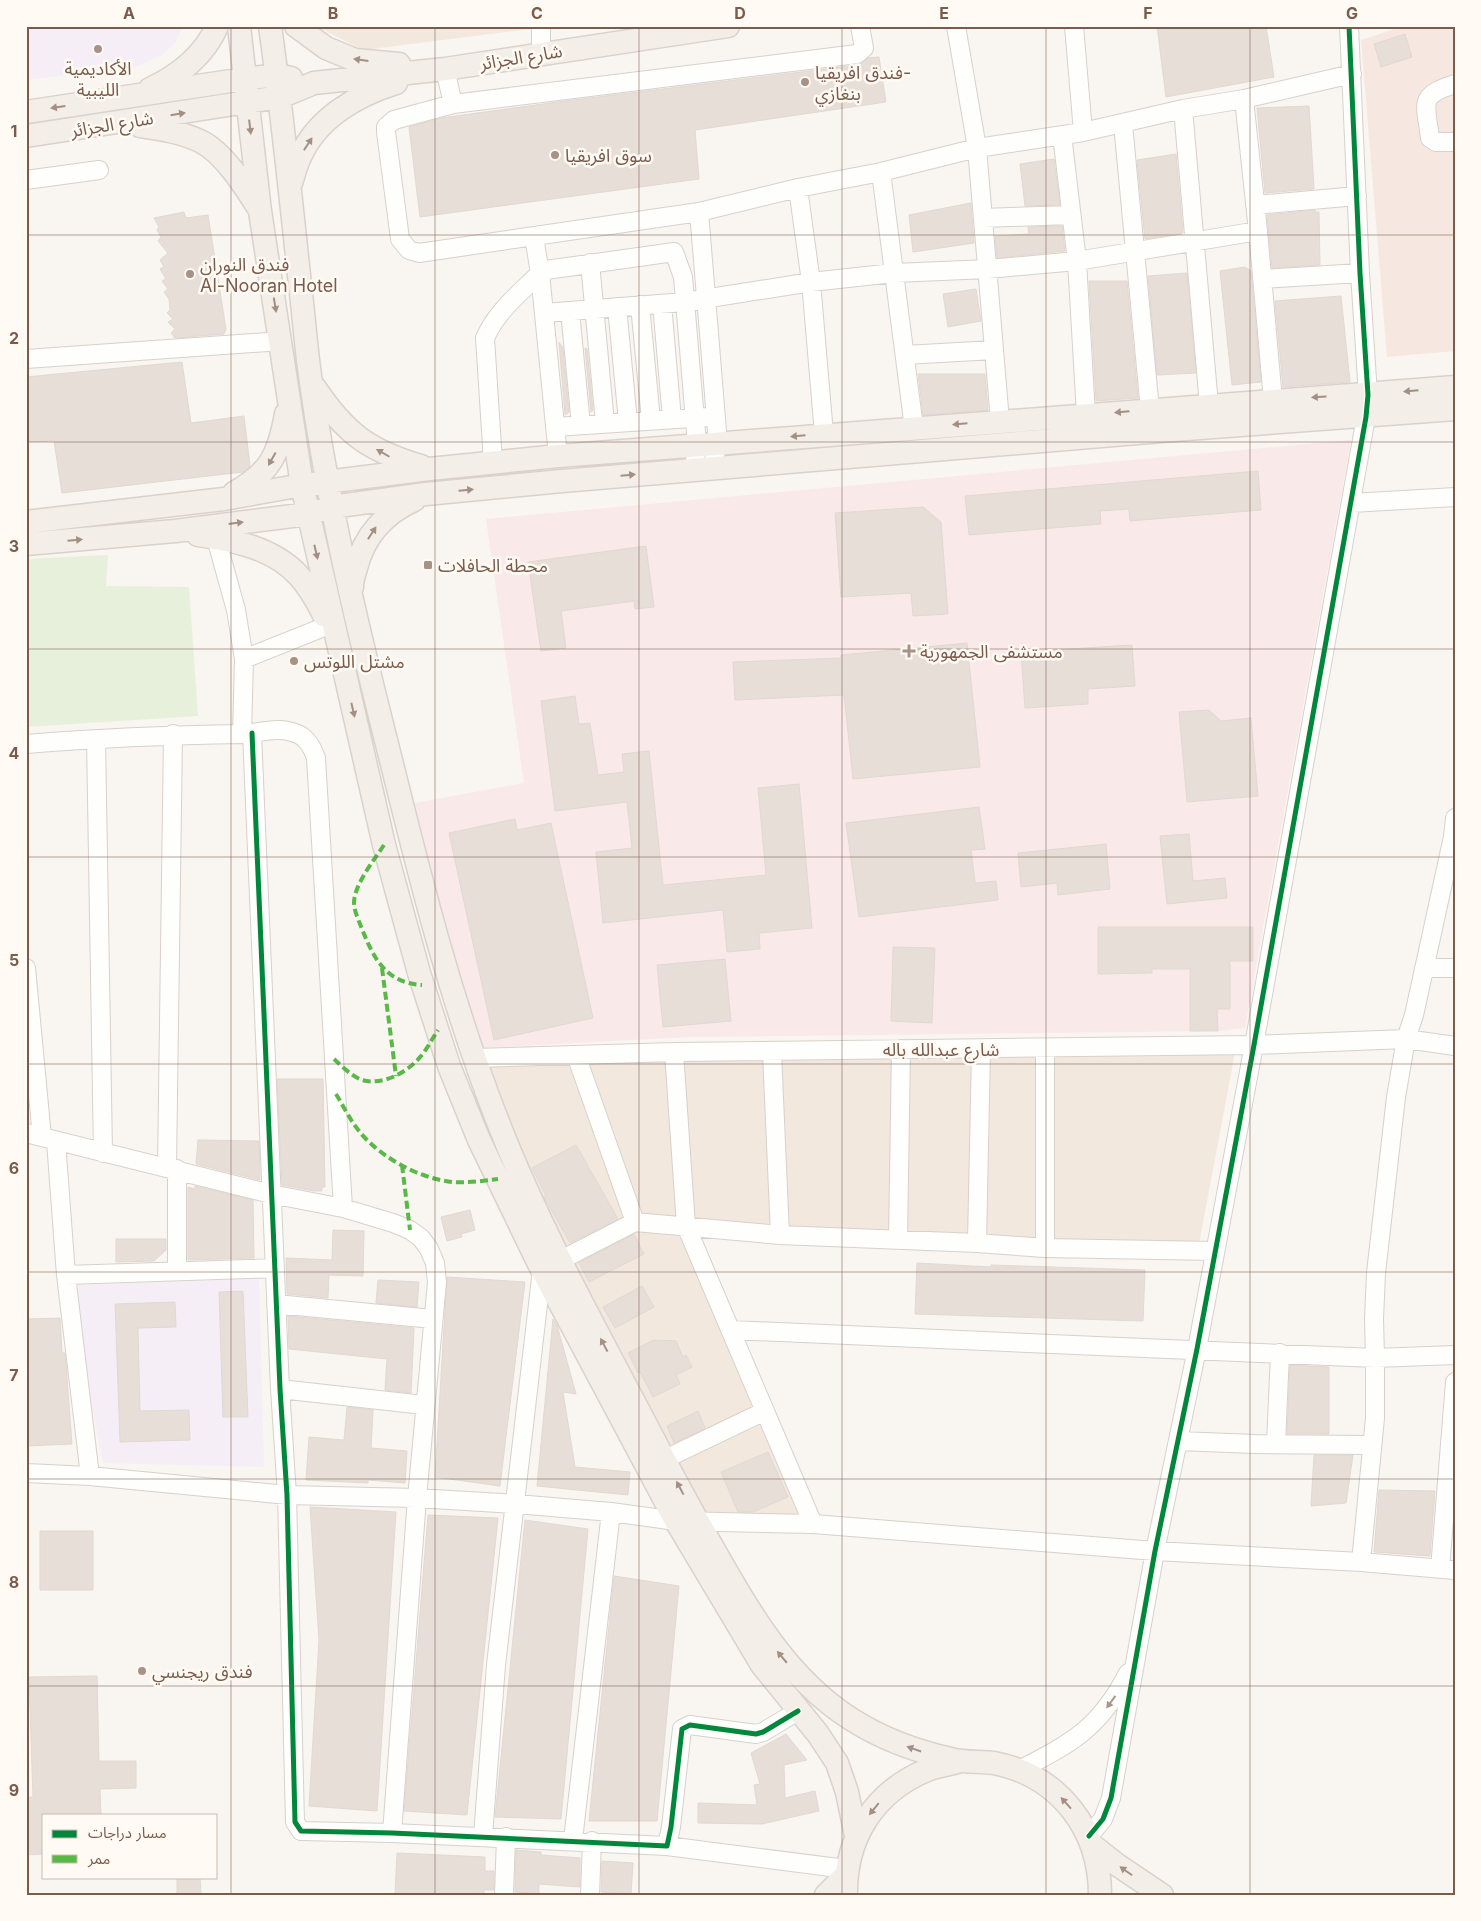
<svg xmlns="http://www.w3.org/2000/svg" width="1481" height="1921" viewBox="0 0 1481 1921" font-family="Inter,'Noto Sans Arabic',sans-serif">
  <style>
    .residential { fill: #f2e8de }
    .commercial { fill: #f6e8e1 }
    .education { fill: #f6eef6 }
    .medical { fill: #fae9e9 }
    .green { fill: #e7f0db }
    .building { fill: #e6ded7; stroke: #e2d8d2 }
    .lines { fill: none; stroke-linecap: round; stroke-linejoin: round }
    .minor-casing { stroke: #d7d1cb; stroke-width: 20 }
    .major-casing { stroke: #dad1cc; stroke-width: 25 }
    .minor { stroke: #fefefd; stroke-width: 18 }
    .major { stroke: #f3eee8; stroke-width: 22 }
    .quiet { stroke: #58b947; stroke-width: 4; stroke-dasharray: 8 4; stroke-linecap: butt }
    .cycleway-casing { stroke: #fffaf3; stroke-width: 8 }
    .cycleway { stroke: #00873e; stroke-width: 5 }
    .oneway { fill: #a48f83 }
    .oneway2 { fill: #a8958b }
    .grid { fill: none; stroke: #7a5c4d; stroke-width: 1; stroke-opacity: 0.55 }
    .poi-dot { fill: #a69286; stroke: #fffaf3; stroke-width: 2 }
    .labels { text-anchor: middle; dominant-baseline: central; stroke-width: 5; stroke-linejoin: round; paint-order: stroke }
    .street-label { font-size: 18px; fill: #7a5c4d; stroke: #fffaf3 }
    .poi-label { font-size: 18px; fill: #7a5c4d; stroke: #fffaf3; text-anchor: start }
    .neatline { fill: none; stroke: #7a5c4d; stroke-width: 2 }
    .grid-label { font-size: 16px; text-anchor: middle; font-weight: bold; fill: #7a5c4d }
  </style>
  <rect width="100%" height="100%" fill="#f9f5f0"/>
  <path class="residential" d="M316 26H554L363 50Z
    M1236 1047 1198 1249 683 1222 812 1523H698L475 1058Z"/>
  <path class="commercial" d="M1403 26H1455V351L1387 357 1361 40Z"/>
  <path class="education" d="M26 26H183L175 43 162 55 138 66 26 80Z
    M259 1279 264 1467 103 1463 69 1285Z"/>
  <path class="medical" d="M1351 440 1245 1028 1218 1031 688 1037 481 1048 454 971 410 804 524 783 486 519Z"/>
  <path class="green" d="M108 555 106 586 189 587 198 716 26 727V559Z"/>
  <path class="building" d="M1157 26H1266L1274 77 1166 97Z
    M1405 34 1412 57 1381 67 1374 44Z
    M879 57 886 102 695 130 699 179 420 217 409 127 441 118 565 101 858 65 868 58Z
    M1309 106 1314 189 1265 193 1257 108Z
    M1176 154 1183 233 1145 239 1137 160Z
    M1054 159 1060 205 1025 206 1020 164Z
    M971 203 974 243 913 252 909 215Z
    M1315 210V212H1319L1320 265 1272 268 1267 215Z
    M184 212 186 218 208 215 226 329 224 334 175 338 171 333 175 329 168 322 173 319 167 313 170 310 169 299 164 292 168 289 162 281 166 279 160 269 164 267 160 260 168 253 158 241 161 237 157 230 159 227 154 218Z
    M1062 226 1065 251 997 258 995 236 1029 234 1028 227Z
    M1245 267 1251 271 1261 382 1232 385 1220 271Z
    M1187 273 1196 373 1157 375 1148 276Z
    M1089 281H1127L1138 398 1096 401Z
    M976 289 981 321 948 327 943 294Z
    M1341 296 1350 382 1283 387 1275 301Z
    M559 342 563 348 569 412 565 415Z
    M585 348 587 349 593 410 591 412Z
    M182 362 191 423 244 416 250 466 243 472 62 493 54 441 26 442V377Z
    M918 374H985L988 410 923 415Z
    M1258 471 1261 510 1130 521 1129 509 1100 511 1101 524 969 535 965 496Z
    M923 507 941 522 948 614 913 616 911 593 841 597 835 513Z
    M646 546 654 607 635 609 634 601 561 611 566 648 541 651 528 562Z
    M967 643 980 767 853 779 844 695 735 700 733 662 841 658V655Z
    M1132 645 1135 686 1088 689V704L1025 708 1021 652Z
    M575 696 579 724 590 723 598 775 624 772 622 754 649 751 663 885 766 875 758 788 799 784 812 928 759 933 760 949 727 952 723 910 603 923 596 852 632 848 627 802 555 811 541 701Z
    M1209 710 1221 721 1251 718 1258 796 1187 802 1179 712Z
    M979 807 985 849 971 850 975 883 996 881 998 900 859 917 846 823Z
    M515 819 517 830 551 823 593 1018 494 1040 449 833Z
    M1189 834 1193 881 1225 878 1227 898 1167 904 1160 836Z
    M1106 844 1110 889 1058 895 1057 883 1021 887 1018 853Z
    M1098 927H1253V961H1230V1009H1217L1218 1031H1190V969H1152V973L1098 974Z
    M893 947 935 948 932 1023 891 1021Z
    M725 959 731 1021 663 1027 657 965Z
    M277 1079H323L325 1187H322V1191H314L282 1185Z
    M198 1140 259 1141 260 1180 196 1164Z
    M576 1145 618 1219 570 1243 544 1197 546 1196 532 1168Z
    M195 1186 253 1200 254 1258 188 1260V1187L195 1189Z
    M470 1210 475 1230 461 1234 462 1237 447 1241 441 1217Z
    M333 1230 364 1231 363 1276 329 1275 328 1298 287 1294 286 1258 332 1260Z
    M634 1234 644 1254 589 1282 579 1263Z
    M116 1239H166V1250L154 1261 116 1262Z
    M917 1263 991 1267V1265L1145 1270 1143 1321 915 1314Z
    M447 1277 525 1282 500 1486 435 1477Z
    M378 1280 419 1282 417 1307 376 1303Z
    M642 1286 654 1307 615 1328 603 1307Z
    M243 1291 248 1417H223L219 1292Z
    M175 1302 176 1327 138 1328 140 1411 189 1410 190 1440 120 1442 115 1304Z
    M288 1316 414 1328 411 1393 385 1390 387 1359 289 1349Z
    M60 1318 62 1353H65L66 1365 72 1444 26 1446V1319Z
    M553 1319 557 1325 576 1394 563 1392 575 1467 630 1472 628 1495 537 1486Z
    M654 1340 676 1341 683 1357 686 1355 692 1367 676 1375 680 1384 653 1397 640 1372 638 1373 628 1353Z
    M1290 1365 1329 1367V1434H1287Z
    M347 1407 373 1410 371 1448 407 1451 405 1483 368 1480V1483L306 1480 309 1437 344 1440Z
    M698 1411 705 1428 674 1443 667 1426Z
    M768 1452 788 1497 753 1512H738L721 1472Z
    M1314 1455H1353L1346 1503 1311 1506Z
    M1379 1490 1435 1491 1430 1556 1374 1552Z
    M310 1507 396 1512 377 1811 309 1806 319 1640Z
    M428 1515 498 1518 467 1815 404 1811Z
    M525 1520 588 1529 561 1819 495 1817Z
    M40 1531H93V1590H40Z
    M614 1576 679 1586 657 1821H589Z
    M97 1676 99 1761H136V1788L100 1789 101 1815H44V1854L26 1855V1797H33L29 1677Z
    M786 1734 807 1760 784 1765 785 1798 815 1791 819 1811 762 1824 698 1823V1803L757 1805 754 1785 760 1784 751 1753Z
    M516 1850 541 1852V1855L580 1858V1887L539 1884V1894L515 1892Z
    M397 1853 485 1857V1871H494V1890H484V1895H395Z
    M602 1861 633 1863 631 1894 601 1892Z
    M177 1877H200L201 1895H177Z"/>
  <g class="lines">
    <defs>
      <path id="minor" d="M541 26V54
        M956 26 977 148 1000 421
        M1074 26 1083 132
        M445 69 453 104 394 120 386 127V132L400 239 409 250 419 253 699 212 798 188 881 172 977 148 1083 132 1183 109 1244 99 1352 74
        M1455 84C1417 96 1426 103 1430 138L1436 142H1455
        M453 104 857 54 864 48 860 26
        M1183 109 1209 405
        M1123 124 1150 410
        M1062 135 1077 261 1086 415
        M881 172 914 428
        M26 180 99 170
        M798 188 811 282 824 434
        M1255 205 1357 196
        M699 212 718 443 712 468
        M983 218 1071 215
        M1258 231 1273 400
        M534 237 540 273 558 456
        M590 263 605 423
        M1263 279 1360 273
        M662 304 672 419
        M640 305 651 420
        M617 307 628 422
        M570 311 581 425
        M544 313 685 302 811 282 894 273 988 269 1077 261 1258 231 1244 99
        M905 355 994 350
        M26 359 281 341
        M555 427 707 417
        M493 462 485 338C497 311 519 294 540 273L546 270 674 252 683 277 697 445 694 470
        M1351 503 1455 497
        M216 538 236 610 244 659 242 734
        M244 659 329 625
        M252 733 280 1389 287 1495 295 1822 301 1831 392 1833 667 1846 671 1827 682 1729 690 1725 756 1734 763 1732 798 1711
        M96 739 103 1153
        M26 744C98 738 170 735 243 734 259 733 279 726 295 733 307 737 312 747 316 758L343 1208
        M26 968 42 1137
        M1424 968H1455
        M674 1052 686 1226 813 1524
        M772 1052 780 1235 977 1243 1045 1248 1215 1251
        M576 1055 635 1222 780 1235
        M475 1058 674 1052 1254 1045 1406 1039 1414 1015 1453 837 1455 818
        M26 1133 271 1194 343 1208 393 1223 410 1230 421 1238 429 1249 435 1263 437 1282 417 1498 392 1833
        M56 1141 66 1275 90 1476
        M167 1167 173 734
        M898 1240 901 1049
        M977 1243 981 1050
        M1045 1248V1049
        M561 1260 635 1222
        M177 1270V1169
        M66 1275 275 1268
        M276 1304 433 1319
        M731 1330 1375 1358 1455 1355
        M280 1389 424 1405
        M1178 1441 1255 1444 1372 1445
        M1276 1444 1280 1353
        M665 1459 765 1411
        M26 1473 90 1476 287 1495 417 1498 516 1504 611 1512 676 1521 813 1524 1155 1551 1361 1562 1455 1570
        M1361 1562 1375 1418V1358L1374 1319 1376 1273 1396 1097 1406 1039 1455 1046
        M1440 1569 1455 1382
        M1019 1770C1072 1743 1100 1728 1128 1673
        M483 1836 496 1665 542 1270
        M1089 1836 1103 1819 1111 1798 1155 1551 1197 1349 1254 1045 1366 417 1368 395 1360 273 1349 26
        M573 1840 611 1512
        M667 1846 846 1869
        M504 1895 506 1837
        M590 1895 592 1841"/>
      <path id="major" d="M239 26 260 211 302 485 384 845 419 973 449 1066 479 1140 538 1262 676 1521 762 1665 818 1734 837 1763 847 1792 856 1836
        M270 26C282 112 291 199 300 285 304 317 306 350 311 382 329 511 360 638 392 764 422 886 453 1009 500 1127 537 1221 586 1311 633 1400 657 1445 679 1490 705 1534 744 1602 782 1675 851 1719 882 1739 915 1751 951 1759 965 1763 980 1761 994 1763 1060 1776 1100 1830 1100 1895
        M296 26 326 48 355 60 399 64
        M150 89C178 76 205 55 217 26
        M26 112 244 79 277 75 291 78
        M140 126C160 129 181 132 200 141 223 152 244 185 258 207
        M26 136 280 97 314 83 445 69 728 26
        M291 183C294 174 296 165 300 157 317 118 357 95 396 83
        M315 388C345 433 369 451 421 466
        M234 493C270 473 279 454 286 414
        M26 522 224 499 302 485 429 469 558 456 1455 387
        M198 535C233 540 274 548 299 576 309 587 317 601 324 615
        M26 544 175 531 308 514 332 507 426 494 562 481 1173 430 1455 409
        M352 587C352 580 354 574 356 568 364 536 385 513 414 500
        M1093 1846 1116 1864 1162 1895
        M826 1895 845 1876
        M846 1895C845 1838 874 1792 927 1770 936 1766 947 1765 957 1762"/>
    </defs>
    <use href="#minor" class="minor-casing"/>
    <use href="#major" class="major-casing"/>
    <use href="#minor" class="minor"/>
    <use href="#major" class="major"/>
    <path class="quiet" d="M384 845C374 860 354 885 354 903 354 911 359 921 362 929 374 959 386 983 422 985
      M382 968 396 1076
      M334 1059C342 1066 351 1076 362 1080 383 1086 408 1072 421 1056 427 1049 432 1039 438 1030
      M336 1094C345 1109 353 1126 366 1139 388 1161 420 1178 452 1182 467 1183 483 1181 498 1179
      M402 1165 410 1230"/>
    <defs>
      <path id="cycleway" d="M252 733 280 1389 287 1495 295 1822 301 1831 392 1833 667 1846 671 1827 682 1729 690 1725 756 1734 763 1732 798 1711
        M1089 1836 1103 1819 1111 1798 1155 1551 1197 1349 1254 1045 1366 417 1368 395 1360 273 1349 26"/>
    </defs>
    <use href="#cycleway" class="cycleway-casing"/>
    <use href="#cycleway" class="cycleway"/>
  </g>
  <defs><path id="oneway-solid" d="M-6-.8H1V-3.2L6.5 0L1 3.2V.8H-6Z" transform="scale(1.25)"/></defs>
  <g class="oneway">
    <use href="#oneway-solid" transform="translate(361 60) rotate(-172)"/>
    <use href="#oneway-solid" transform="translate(58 107) rotate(172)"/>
    <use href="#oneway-solid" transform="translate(178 114) rotate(-9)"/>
    <use href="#oneway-solid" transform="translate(250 127) rotate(83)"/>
    <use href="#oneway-solid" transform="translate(308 144) rotate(-57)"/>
    <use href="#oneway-solid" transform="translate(275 305) rotate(81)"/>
    <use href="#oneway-solid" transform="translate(1411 391) rotate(175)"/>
    <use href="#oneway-solid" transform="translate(1319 397) rotate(177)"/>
    <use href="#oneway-solid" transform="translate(1122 412) rotate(175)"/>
    <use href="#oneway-solid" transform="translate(960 424) rotate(175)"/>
    <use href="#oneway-solid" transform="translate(798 436) rotate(175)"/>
    <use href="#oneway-solid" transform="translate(383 453) rotate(-150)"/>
    <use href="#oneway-solid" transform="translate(272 459) rotate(119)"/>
    <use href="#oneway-solid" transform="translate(628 475) rotate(-5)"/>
    <use href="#oneway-solid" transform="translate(466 490) rotate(-5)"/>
    <use href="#oneway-solid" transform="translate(236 523) rotate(-7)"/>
    <use href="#oneway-solid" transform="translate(372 533) rotate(-57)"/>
    <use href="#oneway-solid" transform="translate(75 540) rotate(-5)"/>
    <use href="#oneway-solid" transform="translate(316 552) rotate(77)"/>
    <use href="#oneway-solid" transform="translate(353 710) rotate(77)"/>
    <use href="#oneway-solid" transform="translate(604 1345) rotate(-118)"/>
    <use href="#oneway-solid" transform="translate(680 1488) rotate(-118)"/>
    <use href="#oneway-solid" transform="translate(782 1657) rotate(-130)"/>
    <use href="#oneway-solid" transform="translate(914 1749) rotate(-161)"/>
    <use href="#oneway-solid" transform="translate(1066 1803) rotate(-132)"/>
    <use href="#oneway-solid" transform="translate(874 1809) rotate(129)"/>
    <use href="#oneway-solid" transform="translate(1126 1871) rotate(-145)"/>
  </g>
  <use class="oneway2" href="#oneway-solid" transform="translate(1111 1702) rotate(126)"/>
  <path class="grid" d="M231 26V1895M435 26V1895M639 26V1895M842 26V1895M1046 26V1895M1250 26V1895M26 235H1455M26 442H1455M26 649H1455M26 857H1455M26 1064H1455M26 1272H1455M26 1479H1455M26 1686H1455"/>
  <g class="poi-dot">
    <circle cx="98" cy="49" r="5"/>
    <circle cx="805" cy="82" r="5"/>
    <circle cx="555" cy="155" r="5"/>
    <circle cx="190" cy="274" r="5"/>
    <rect x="423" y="560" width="10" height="10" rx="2.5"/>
    <path d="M906.5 643.5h5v5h5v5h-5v5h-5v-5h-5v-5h5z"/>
    <circle cx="294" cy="661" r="5"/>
    <circle cx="142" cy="1671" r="5"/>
  </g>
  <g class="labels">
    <g class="street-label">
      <text transform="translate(521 57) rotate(-9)">شارع الجزائر</text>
      <text transform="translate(112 124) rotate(-9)">شارع الجزائر</text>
      <text x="941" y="1049">شارع عبدالله باله</text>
    </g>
    <g class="poi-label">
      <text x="98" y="68" text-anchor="middle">الأكاديمية<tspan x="98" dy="21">الليبية</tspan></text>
      <text x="815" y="72">فندق افريقيا-<tspan x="815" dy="21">بنغازي</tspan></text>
      <text x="565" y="155">سوق افريقيا</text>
      <text x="200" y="264">فندق النوران<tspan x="200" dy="21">Al-Nooran Hotel</tspan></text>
      <text x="438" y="565">محطة الحافلات</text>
      <text x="920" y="651">مستشفى الجمهورية</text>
      <text x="304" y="661">مشتل اللوتس</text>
      <text x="152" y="1671">فندق ريجنسي</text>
    </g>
  </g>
  <rect width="1481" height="1921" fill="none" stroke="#fffaf3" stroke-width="55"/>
  <rect x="42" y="1814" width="175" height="65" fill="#fffaf3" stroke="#cabbb1"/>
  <rect x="52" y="1830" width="25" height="8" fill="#00873e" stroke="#cabbb1"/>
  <text x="88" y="1838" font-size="15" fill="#7a5c4d">مسار دراجات</text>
  <rect x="52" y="1855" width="25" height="8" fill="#58b947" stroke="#cabbb1"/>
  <text x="88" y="1864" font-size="15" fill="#7a5c4d">ممر</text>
  <rect x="28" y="28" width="1426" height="1866" class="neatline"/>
  <g class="grid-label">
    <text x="129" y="19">A</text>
    <text x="333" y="19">B</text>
    <text x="537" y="19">C</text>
    <text x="740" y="19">D</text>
    <text x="944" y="19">E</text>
    <text x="1148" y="19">F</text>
    <text x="1352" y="19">G</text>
    <text x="14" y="137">1</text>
    <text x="14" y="344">2</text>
    <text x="14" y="552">3</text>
    <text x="14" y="759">4</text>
    <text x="14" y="966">5</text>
    <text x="14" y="1174">6</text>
    <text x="14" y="1381">7</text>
    <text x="14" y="1588">8</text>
    <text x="14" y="1796">9</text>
  </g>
</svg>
